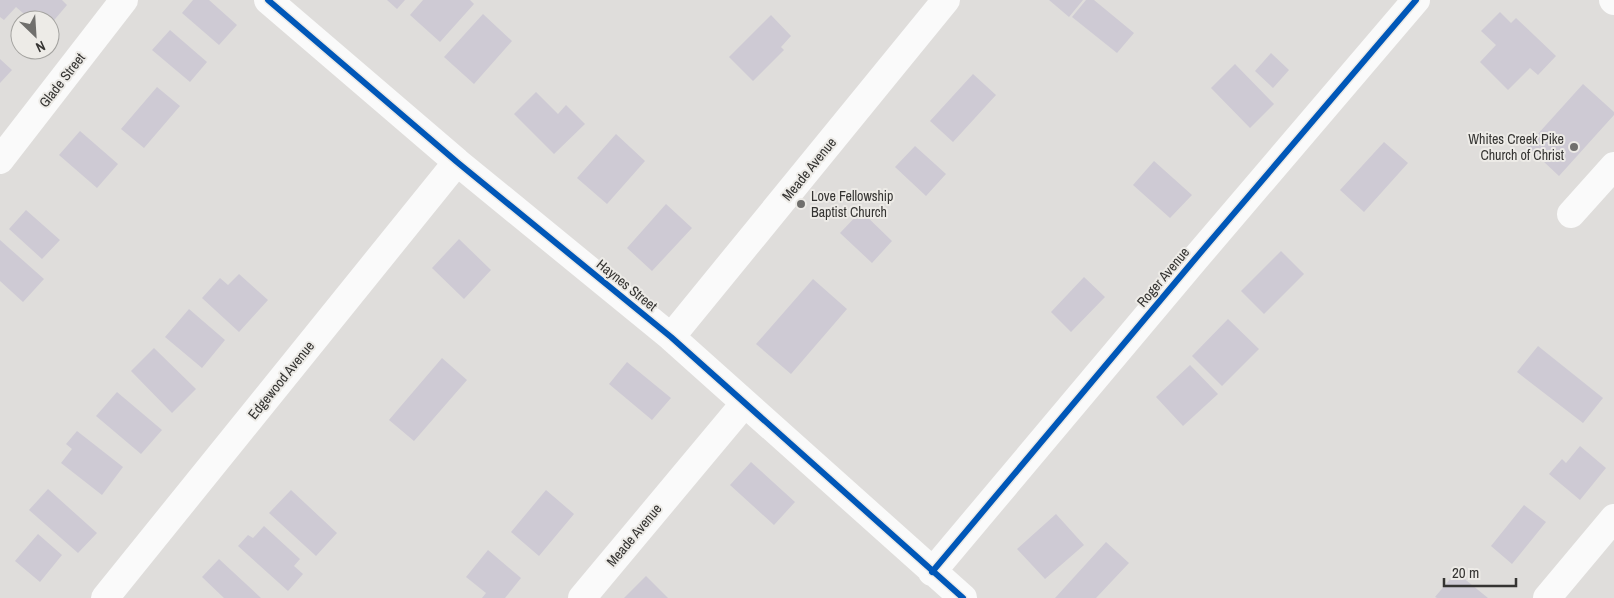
<svg xmlns="http://www.w3.org/2000/svg" width="1614" height="598" viewBox="0 0 1614 598" font-family="'Archivo Narrow',sans-serif">
  <style>
    .building { fill: #cecad4 }
    .lines { fill: none; stroke-linecap: round; stroke-linejoin: round }
    .minor { stroke: #fafafa; stroke-width: 28 }
    .cycleway-casing { stroke: #edebe7; stroke-width: 9 }
    .cycleway { stroke: #0057b8; stroke-width: 6 }
    .poi-dot { fill: #706f6d; stroke: #edebe7; stroke-width: 2 }
    .labels { text-anchor: middle; dominant-baseline: central; stroke-width: 4; stroke-linejoin: round; paint-order: stroke }
    .street-label { font-size: 14px; fill: #353432; stroke: #edebe7 }
    .poi-label { font-size: 14px; fill: #353432; stroke: #edebe7; text-anchor: end }
  </style>
  <rect width="100%" height="100%" fill="#dfdddb"/>
  <path class="building" d="M0 0H62L67 5 50 25V20H31L16 7 4 20 0 17Z
    M193 0H209L237 25 219 45 182 13Z
    M387 0H405L397 9Z
    M423 0H470L474 4 440 42 410 15Z
    M1049 0H1083L1069 17Z
    M1086 0H1094L1134 33 1117 53 1072 17Z
    M1500 12 1511 23 1516 18 1556 56 1538 75 1530 68 1508 90 1480 62 1496 45 1481 31Z
    M483 14 512 41 474 84 444 57Z
    M771 15 791 36 781 47 784 50 753 81 729 57Z
    M170 30 207 62 190 82 152 50Z
    M1271 53 1289 70 1273 88 1255 71Z
    M0 59 12 70 0 83Z
    M1235 64 1274 104 1250 128 1211 88Z
    M973 74 996 95 953 142 930 121Z
    M1583 84 1614 112V115L1559 176 1527 146Z
    M157 87 180 106 144 148 121 129Z
    M536 92 558 114 566 105 585 124 554 154 514 114Z
    M80 131 118 164 97 188 59 155Z
    M616 134 645 161 607 204 577 178Z
    M1384 142 1408 163 1364 212 1340 190Z
    M915 146 946 174 926 196 895 167Z
    M1154 161 1192 195 1170 218 1133 185Z
    M666 204 692 228 652 271 627 248Z
    M26 210 60 240 42 259 9 229Z
    M861 211 892 241 872 263 840 233Z
    M459 239 491 270 464 299 432 268Z
    M0 240 44 279 23 302 0 281Z
    M1281 251 1304 274 1264 314 1241 291Z
    M239 274 268 300 239 332 202 298 220 278 228 285Z
    M1084 277 1105 297 1071 332 1051 312Z
    M813 279 847 309 791 374 756 344Z
    M189 309 225 340 202 368 165 337Z
    M1228 319 1259 349 1222 386 1192 356Z
    M1538 346 1603 398 1583 423 1517 372Z
    M154 348 196 389 172 413 131 371Z
    M442 358 467 380 414 441 389 420Z
    M627 362 671 398 652 420 609 384Z
    M1190 365 1218 394 1183 426 1156 397Z
    M117 392 162 430 141 454 96 416Z
    M77 431 123 467 102 495 61 463 72 449 66 444Z
    M1580 446 1606 468 1580 500 1549 474 1562 459 1566 463Z
    M751 462 795 502 774 525 730 485Z
    M48 489 97 533 78 553 29 510Z
    M291 490 337 533 316 556 269 513Z
    M546 490 574 514 539 556 511 532Z
    M1524 505 1546 522 1512 564 1491 546Z
    M1056 514 1084 545 1045 579 1017 549Z
    M264 526 300 559 294 566 303 574 288 591 238 546 248 535 253 538Z
    M38 534 62 555 40 582 15 561Z
    M1106 542 1129 563 1096 598H1055Z
    M488 550 521 578 505 598H482L486 593 466 577Z
    M219 559 261 598H224L202 577Z
    M1456 572 1488 598H1437L1435 597Z
    M646 576 668 598H624Z"/>
  <g class="lines">
    <path class="minor" d="M268 0 457 162 671 337 963 598
      M1613 0 1614 1
      M0 160 124 0
      M1571 214 1614 166
      M671 337 946 0
      M932 572 1195 259 1416 0
      M105 598 457 162
      M582 598 744 404
      M1547 598 1614 518"/>
    <defs>
      <path id="cycleway" d="M268 0 457 162 671 337 963 598
        M932 572 1195 259 1416 0"/>
    </defs>
    <use href="#cycleway" class="cycleway-casing"/>
    <use href="#cycleway" class="cycleway"/>
  </g>
  <g class="poi-dot">
    <circle cx="1574" cy="147" r="5"/>
    <circle cx="801" cy="204" r="5"/>
  </g>
  <g class="labels">
    <g class="street-label">
      <text transform="translate(62 80) rotate(-52)">Glade Street</text>
      <text transform="translate(809 169) rotate(-51)">Meade Avenue</text>
      <text transform="translate(1163 277) rotate(-50)">Roger Avenue</text>
      <text transform="translate(627 285) rotate(39)">Haynes Street</text>
      <text transform="translate(281 380) rotate(-51)">Edgewood Avenue</text>
      <text transform="translate(634 535) rotate(-50)">Meade Avenue</text>
    </g>
    <g class="poi-label">
      <text x="1564" y="139">Whites Creek Pike<tspan x="1564" dy="16">Church of Christ</tspan></text>
      <text x="811" y="196" text-anchor="start">Love Fellowship<tspan x="811" dy="16">Baptist Church</tspan></text>
    </g>
  </g>
  <g transform="translate(35 35) rotate(155)"><circle r="24" fill="#edebe7" stroke="#a3a29f"/>
  <path d="M0-4L9 19L0 12L-9 19Z" fill="#706f6d"/>
  <text y="-8" font-size="14" font-weight="bold" text-anchor="middle" fill="#353432">N</text>
  </g>
  <path d="M1444 578v8h72v-8" fill="none" stroke="#353432" stroke-width="2.5"/>
  <text x="1452" y="578" font-size="15" fill="#353432" stroke="#edebe7" stroke-width="4" paint-order="stroke">20 m</text>
</svg>
